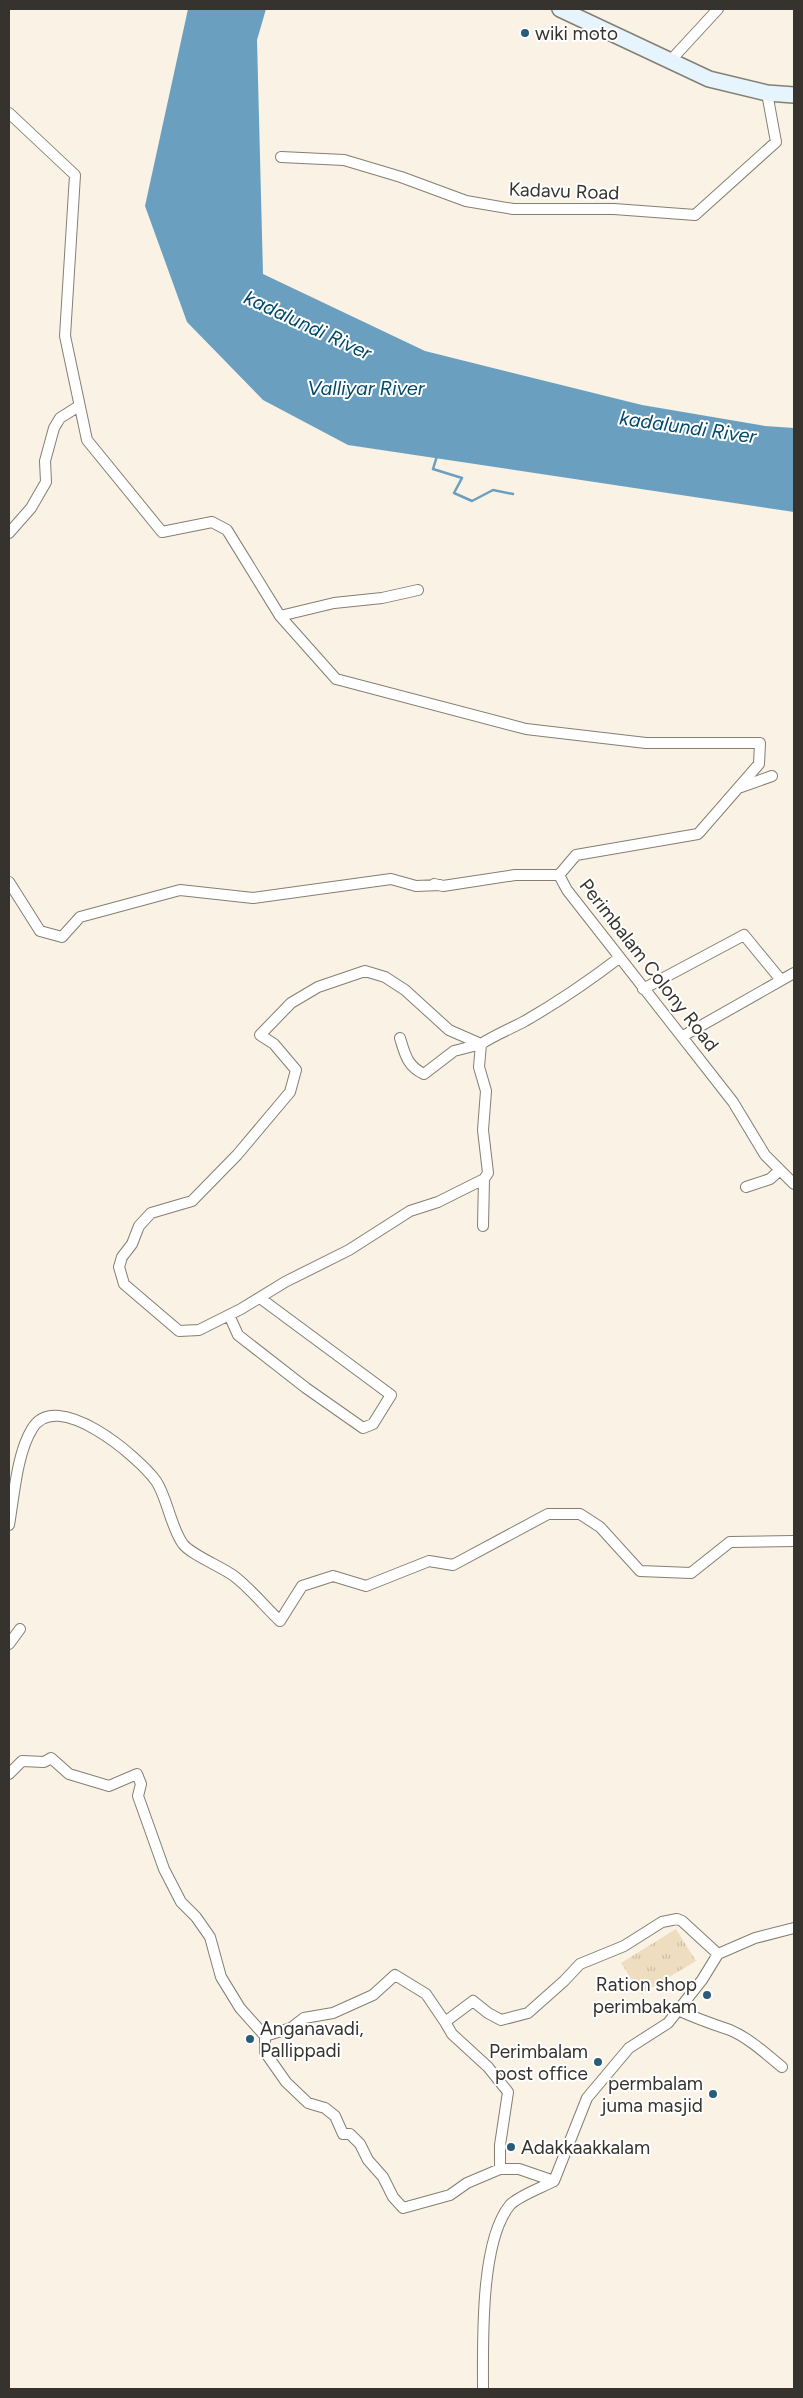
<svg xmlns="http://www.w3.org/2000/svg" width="803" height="2398" viewBox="0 0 803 2398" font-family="Figtree,sans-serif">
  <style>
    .park { fill: url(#park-tufts) }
    .water { fill: #6b9fc0 }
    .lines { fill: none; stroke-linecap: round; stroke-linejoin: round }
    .stream { stroke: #6b9fc0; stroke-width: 2.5 }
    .minor-casing { stroke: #857f72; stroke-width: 12 }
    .secondary-casing { stroke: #857f72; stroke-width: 18 }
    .minor { stroke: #fff; stroke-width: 10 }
    .secondary { stroke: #e6f4fe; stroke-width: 15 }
    .poi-dot { fill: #295c79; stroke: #fff; stroke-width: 2 }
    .labels { text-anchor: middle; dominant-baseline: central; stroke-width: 4; stroke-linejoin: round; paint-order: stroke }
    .poi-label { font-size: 19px; fill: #36332e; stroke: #fff; text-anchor: start }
    .street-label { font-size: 19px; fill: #36332e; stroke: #fff }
    .water-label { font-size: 20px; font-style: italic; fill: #004969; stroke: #fff }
  </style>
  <defs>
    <pattern id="park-tufts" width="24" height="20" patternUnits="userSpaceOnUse" patternTransform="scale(1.25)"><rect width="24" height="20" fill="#eedebf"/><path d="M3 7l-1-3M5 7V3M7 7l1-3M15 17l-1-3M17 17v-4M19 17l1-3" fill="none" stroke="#cdbfa4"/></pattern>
  </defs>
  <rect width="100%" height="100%" fill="#f9f2e5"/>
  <path class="park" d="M676 1929 696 1961 641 1994 621 1963Z"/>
  <path class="water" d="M188 9H266L257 40 263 274 425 351 642 405 765 426 794 428V512L348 445 263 400 187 322 145 206Z"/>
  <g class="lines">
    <path class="stream" d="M437 456 433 469 462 478 454 493 472 501 493 490 513 494"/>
    <defs>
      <path id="minor" d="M670 61 718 9
        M9 113 75 175 65 336 87 440 162 532 212 522 227 530 280 616 336 679 526 729 646 743H760L759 764 698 834 576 855 559 875 567 890 733 1102 765 1155 794 1184
        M281 157 344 160 401 177 466 201 513 209H614L695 215 776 142 767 93
        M9 533 31 508 46 482 45 461 54 428 60 418 79 406
        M280 616 334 603 382 598 418 590
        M741 787 772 776
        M9 882 40 931 62 937 80 917 180 890 253 898 391 879 416 886 440 885
        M434 884 443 886 515 875H559
        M643 989 744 935 781 980
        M683 1036 794 973
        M400 1038C405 1054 407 1066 424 1074L454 1051 481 1044
        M481 1044 449 1030 405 990 385 977 365 971 318 987 291 1003 260 1035 274 1044 296 1070 290 1092 237 1155 192 1201 151 1213 139 1226 132 1244 122 1257 119 1267 124 1284 179 1331 199 1330 241 1309 285 1282 349 1250 410 1211 438 1202 484 1179 488 1173 483 1130 486 1091 479 1067 481 1044C495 1035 510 1029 525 1021 558 1002 589 981 619 958
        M746 1187 770 1179 780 1170
        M483 1226 484 1179
        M229 1315 238 1335 306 1388 363 1428 373 1424 391 1395 260 1298
        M9 1525C14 1496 17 1453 32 1429 56 1387 138 1456 156 1481 167 1497 171 1528 183 1544 190 1554 222 1567 234 1576 251 1589 265 1607 280 1621L302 1586 333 1576 366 1586 429 1561 453 1565 548 1514H580L600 1527 640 1571 691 1573 730 1542 794 1541
        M9 1644 20 1629
        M9 1774 22 1761 44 1762 51 1758 69 1774 109 1786 137 1774 141 1784 138 1796 164 1869 181 1902 196 1917 210 1937 221 1977 240 2008 265 2036
        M678 2010C695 2018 712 2024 730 2030 749 2038 766 2054 782 2067
        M445 2022 452 2034 488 2067 508 2092 500 2145V2169
        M265 2036 291 2028 304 2018 333 2013 373 1995 395 1975 426 1994 445 2022 473 2001 488 2013 501 2020 528 2013 564 1981 580 1964 624 1946 662 1922 677 1919 682 1921 718 1954
        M265 2036V2052L286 2082 308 2103 325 2108 335 2116 343 2134H350L360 2144 368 2160 383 2177 393 2197 403 2208 450 2195 467 2183 500 2169H519L554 2181
        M483 2389C483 2342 480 2241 510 2205 518 2196 543 2187 554 2181L587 2098 629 2048 668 2023 702 1980 718 1954 755 1938 794 1928"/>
      <path id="secondary" d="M560 9 709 79 767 93 794 95"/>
    </defs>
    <use href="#minor" class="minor-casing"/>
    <use href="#secondary" class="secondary-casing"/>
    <use href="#minor" class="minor"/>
    <use href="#secondary" class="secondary"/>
  </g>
  <g class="poi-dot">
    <circle cx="525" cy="33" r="5"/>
    <circle cx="707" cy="1995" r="5"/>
    <circle cx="250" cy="2039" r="5"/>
    <circle cx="598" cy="2062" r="5"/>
    <circle cx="713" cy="2094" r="5"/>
    <circle cx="511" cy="2147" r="5"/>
  </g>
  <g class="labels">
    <g class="poi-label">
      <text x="535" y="33">wiki moto</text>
      <text x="697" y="1984" text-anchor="end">Ration shop<tspan x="697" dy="22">perimbakam</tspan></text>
      <text x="260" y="2028">Anganavadi,<tspan x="260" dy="22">Pallippadi</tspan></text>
      <text x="588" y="2051" text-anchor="end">Perimbalam<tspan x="588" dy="22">post office</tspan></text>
      <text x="703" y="2083" text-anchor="end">permbalam<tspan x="703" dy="22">juma masjid</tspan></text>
      <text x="521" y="2147">Adakkaakkalam</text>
    </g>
    <g class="street-label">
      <text transform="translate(564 191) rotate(2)">Kadavu Road</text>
      <text transform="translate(649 965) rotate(52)">Perimbalam Colony Road</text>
    </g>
    <g class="water-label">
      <text transform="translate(308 325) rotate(25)">kadalundi River</text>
      <text x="366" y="388">Valliyar River</text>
      <text transform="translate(688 427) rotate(8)">kadalundi River</text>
    </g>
  </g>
  <rect width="803" height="2398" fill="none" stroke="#36332e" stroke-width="20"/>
</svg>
